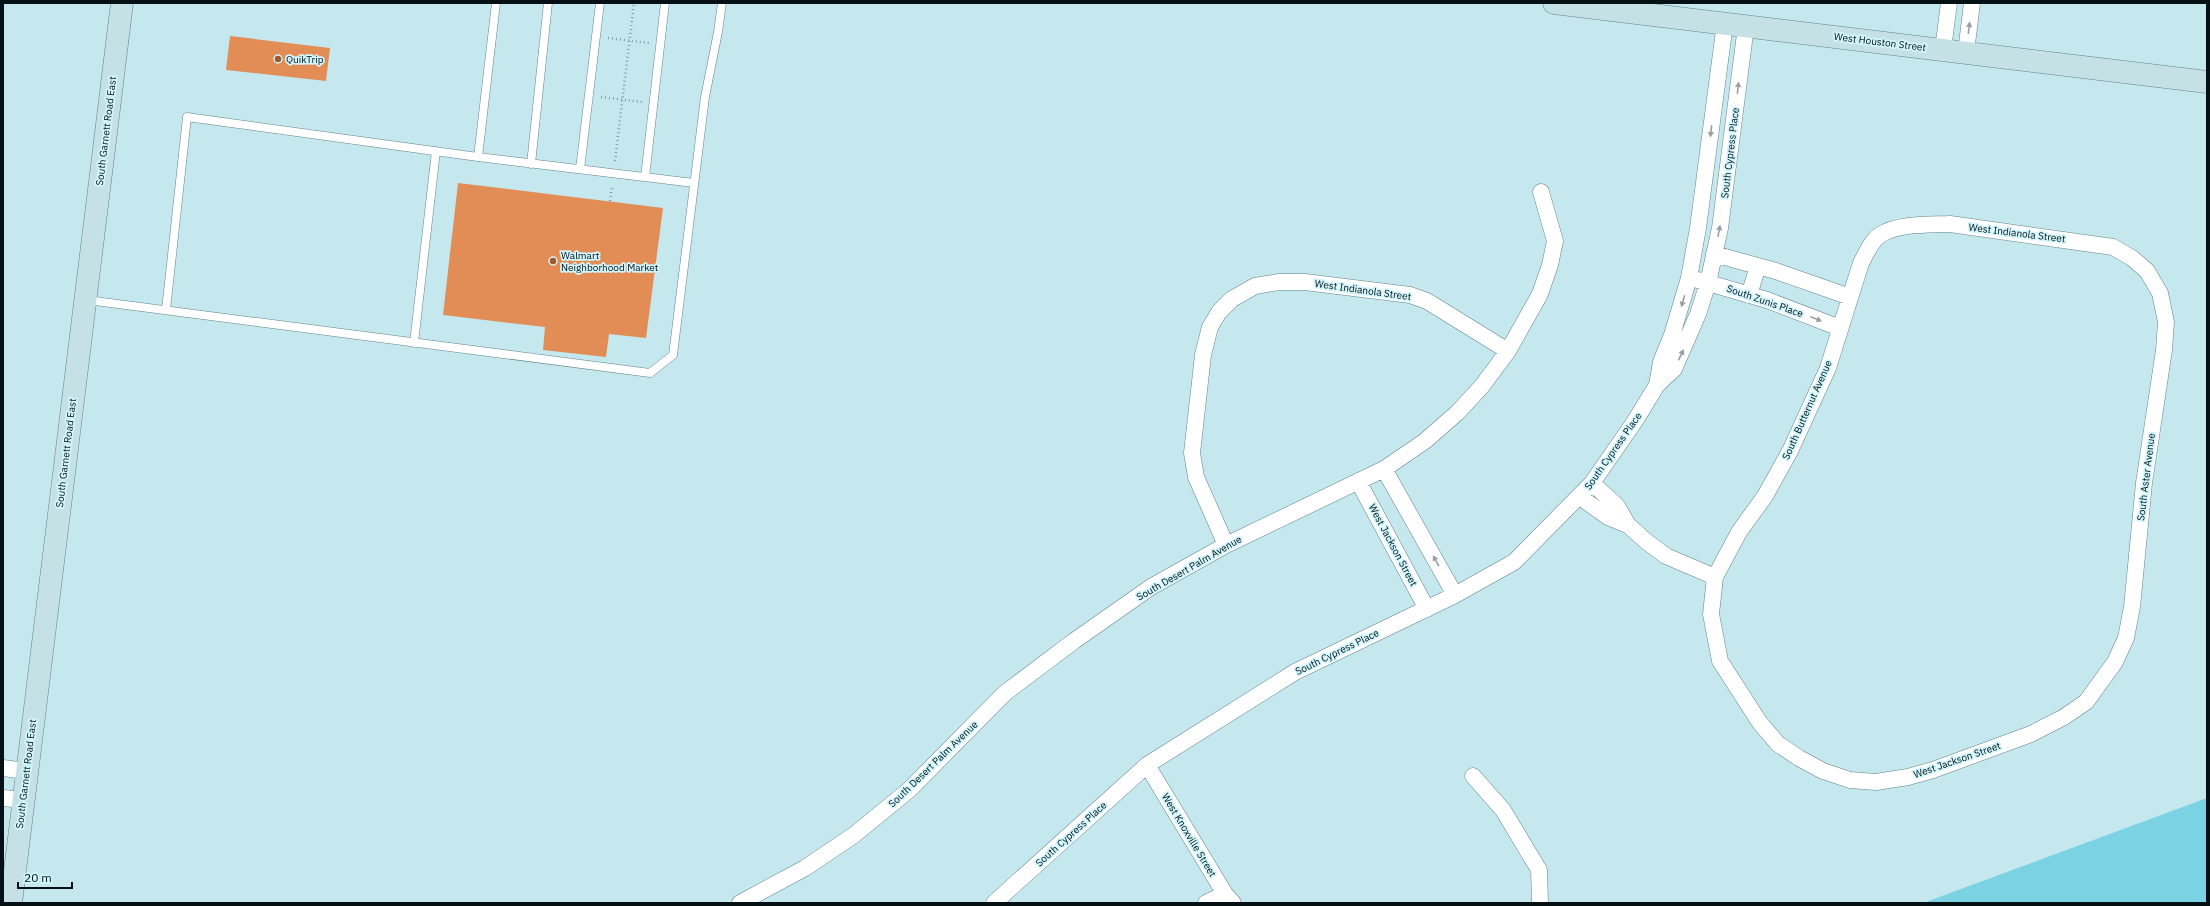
<svg xmlns="http://www.w3.org/2000/svg" width="2210" height="906" viewBox="0 0 2210 906" font-family="'IBM Plex Sans',sans-serif">
  <style>
    .green { fill: #7ad2e2 }
    .building { fill: #e38d56 }
    .lines { fill: none; stroke-linecap: round; stroke-linejoin: round }
    .service-casing { stroke: #628389; stroke-width: 9 }
    .minor-casing { stroke: #628389; stroke-width: 17 }
    .secondary-casing { stroke: #628389; stroke-width: 23 }
    .path { stroke: #829da2; stroke-width: 2.5; stroke-dasharray: 1 3; stroke-linecap: butt }
    .service { stroke: #fff; stroke-width: 8 }
    .minor { stroke: #fff; stroke-width: 16 }
    .secondary { stroke: #c5e1e6; stroke-width: 22 }
    .oneway { fill: #9b9fa1 }
    .poi-dot { fill: #9f5a2c; stroke: #d2f6fd; stroke-width: 1.5 }
    .labels { text-anchor: middle; dominant-baseline: central; stroke-width: 3.5; stroke-linejoin: round; paint-order: stroke }
    .street-label { font-size: 10px; fill: #041013; stroke: #d2f6fd }
    .poi-label { font-size: 10px; fill: #041013; stroke: #d2f6fd; text-anchor: start }
  </style>
  <rect width="100%" height="100%" fill="#c5e8ef"/>
  <path class="green" d="M2207 798V903H1923Z"/>
  <path class="building" d="M230 36 330 48 326 81 226 70Z
    M458 183 663 208 646 338 609 334 606 357 543 350 545 327 443 315Z"/>
  <g class="lines">
    <defs>
      <path id="service" d="M478 157 694 183
        M531 164 548 3
        M580 169 600 3
        M645 177 665 3
        M87 300 650 373 673 355 705 97 718 32 722 3
        M166 310 187 117 478 157 496 3
        M414 343 436 151"/>
      <path id="minor" d="M1943 49 1949 3
        M1966 52 1972 3
        M1950 224 2113 247 2132 258 2147 271 2160 293 2166 322 2164 350 2144 483 2132 607 2126 638 2115 662 2086 702 2064 717 2031 734 1933 770 1908 777 1876 782 1850 780 1823 771 1799 758 1778 744 1760 723 1720 661 1711 614 1715 577 1739 532 1765 496 1790 451 1828 368 1861 263C1866 254 1871 241 1880 235 1898 223 1930 225 1950 224Z
        M1714 254 1776 271 1850 297
        M1698 280 1767 300 1840 328
        M1749 295 1758 266
        M1657 385 1661 362 1672 335 1689 278 1698 228 1725 23
        M1384 469 1455 595
        M1358 481 1427 609
        M1592 483 1617 506 1628 525 1647 542 1666 556 1715 577
        M1580 497 1608 517 1628 525
        M1226 545 1196 477 1192 453 1203 355 1210 327 1219 312 1232 299 1255 286 1279 282H1305L1410 295 1427 301 1508 351
        M1147 765 1225 894 1233 903
        M3 768 26 771
        M1473 776 1503 810 1539 870 1540 903
        M3 798 23 800
        M740 903 805 868 854 835 909 790 1005 693 1074 641 1151 587 1226 545 1384 469 1425 441 1458 412 1482 386 1508 351 1540 294 1550 265 1555 241 1541 192
        M994 903 1147 765 1295 672 1455 595 1514 562 1592 483 1635 421 1657 385 1674 369 1698 314 1708 283 1720 228 1746 26
        M1206 903 1225 894"/>
      <path id="secondary" d="M1554 3 2207 82
        M11 903 122 3"/>
    </defs>
    <use href="#service" class="service-casing"/>
    <use href="#minor" class="minor-casing"/>
    <use href="#secondary" class="secondary-casing"/>
    <path class="path" d="M608 38 649 43
      M601 97 642 102
      M615 161 634 3
      M610 201 612 186"/>
    <use href="#service" class="service"/>
    <use href="#minor" class="minor"/>
    <use href="#secondary" class="secondary"/>
  </g>
  <defs><path id="oneway-solid" d="M-6-.8H1V-3.2L6.5 0L1 3.2V.8H-6Z"/></defs>
  <g class="oneway">
    <use href="#oneway-solid" transform="translate(1969 28) rotate(-83)"/>
    <use href="#oneway-solid" transform="translate(1738 88) rotate(-83)"/>
    <use href="#oneway-solid" transform="translate(1711 131) rotate(97)"/>
    <use href="#oneway-solid" transform="translate(1719 231) rotate(-79)"/>
    <use href="#oneway-solid" transform="translate(1683 301) rotate(106)"/>
    <use href="#oneway-solid" transform="translate(1816 319) rotate(21)"/>
    <use href="#oneway-solid" transform="translate(1681 355) rotate(-65)"/>
    <use href="#oneway-solid" transform="translate(1436 561) rotate(-119)"/>
  </g>
  <g class="poi-dot">
    <circle cx="278" cy="59" r="4"/>
    <circle cx="553" cy="261" r="4"/>
  </g>
  <g class="labels">
    <g class="street-label">
      <text transform="translate(1880 42) rotate(7)">West Houston Street</text>
      <text transform="translate(106 131) rotate(-83)">South Garnett Road East</text>
      <text transform="translate(1730 153) rotate(-83)">South Cypress Place</text>
      <text transform="translate(2017 233) rotate(7)">West Indianola Street</text>
      <text transform="translate(1363 290) rotate(8)">West Indianola Street</text>
      <text transform="translate(1765 301) rotate(19)">South Zunis Place</text>
      <text transform="translate(1807 410) rotate(-66)">South Butternut Avenue</text>
      <text transform="translate(1613 451) rotate(-55)">South Cypress Place</text>
      <text transform="translate(66 453) rotate(-83)">South Garnett Road East</text>
      <text transform="translate(2146 477) rotate(-83)">South Aster Avenue</text>
      <text transform="translate(1393 545) rotate(62)">West Jackson Street</text>
      <text transform="translate(1189 568) rotate(-30)">South Desert Palm Avenue</text>
      <text transform="translate(1337 652) rotate(-26)">South Cypress Place</text>
      <text transform="translate(1957 760) rotate(-19)">West Jackson Street</text>
      <text transform="translate(933 764) rotate(-44)">South Desert Palm Avenue</text>
      <text transform="translate(26 774) rotate(-83)">South Garnett Road East</text>
      <text transform="translate(1071 834) rotate(-42)">South Cypress Place</text>
      <text transform="translate(1189 835) rotate(59)">West Knoxville Street</text>
    </g>
    <g class="poi-label">
      <text x="286" y="59">QuikTrip</text>
      <text x="561" y="255">Walmart<tspan x="561" dy="12">Neighborhood Market</tspan></text>
    </g>
  </g>
  <rect width="2210" height="906" fill="none" stroke="#041013" stroke-width="8"/>
  <path d="M18 882v6h54v-6" fill="none" stroke="#041013" stroke-width="2"/>
  <text x="24" y="882" font-size="12" fill="#041013" stroke="#d2f6fd" stroke-width="3" paint-order="stroke">20 m</text>
</svg>
